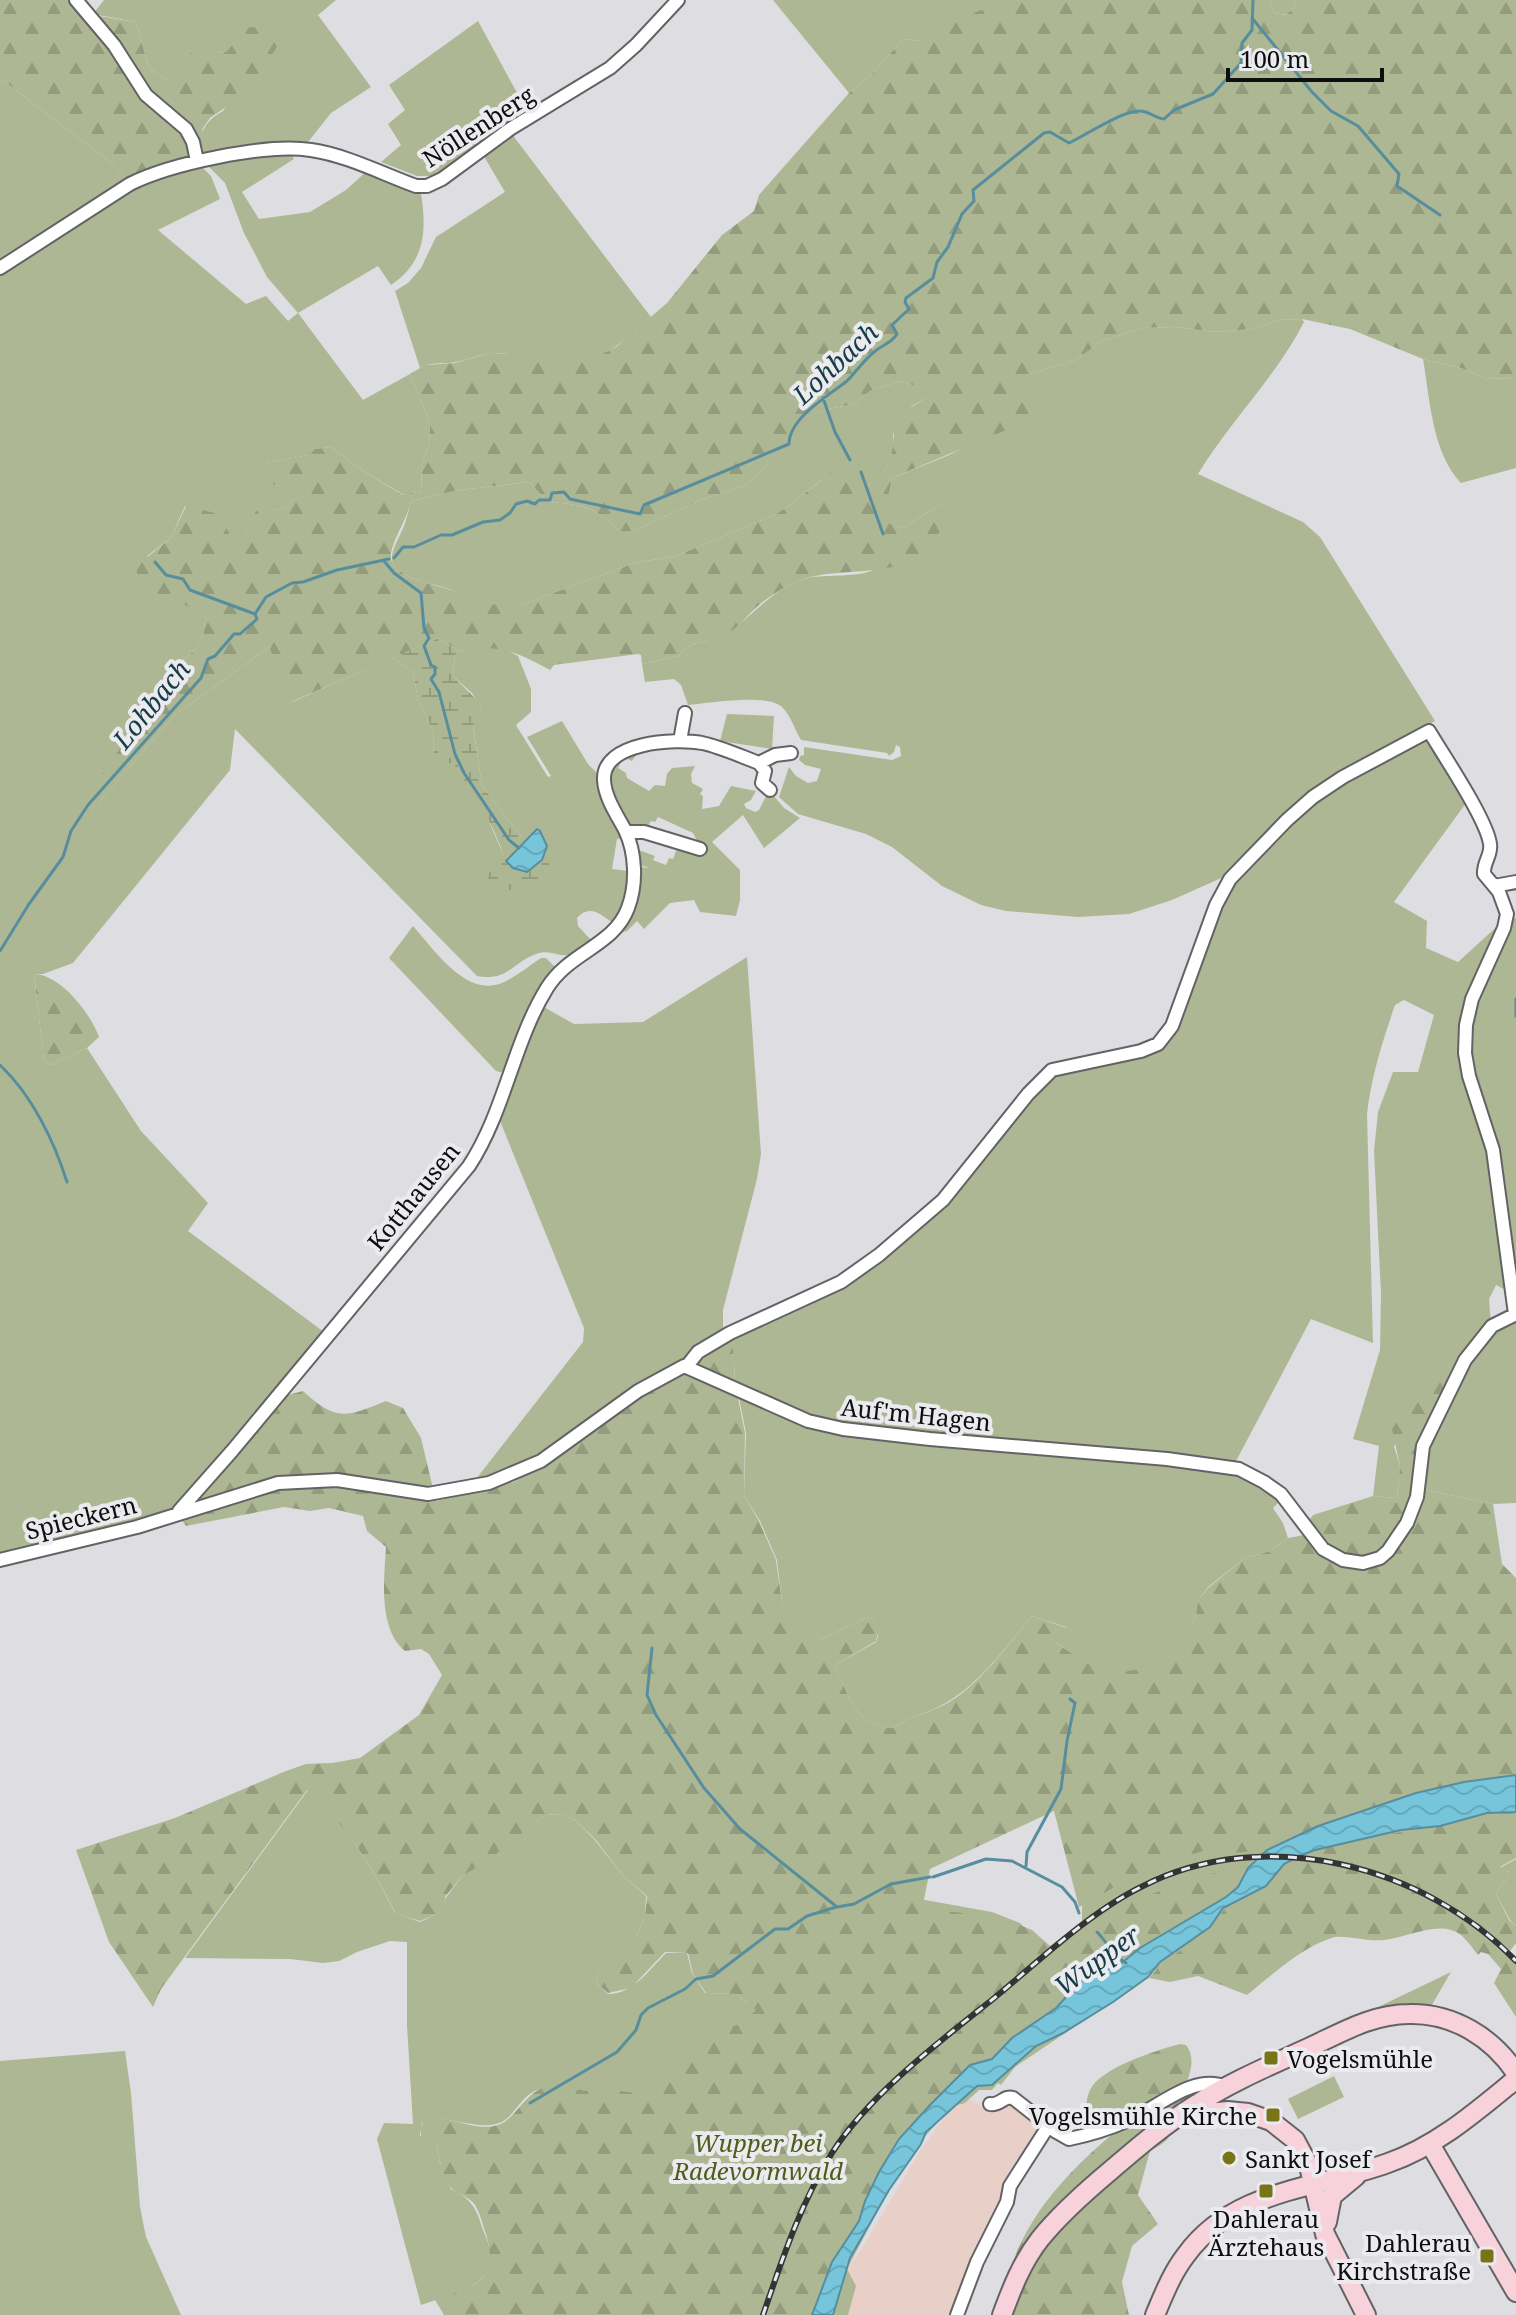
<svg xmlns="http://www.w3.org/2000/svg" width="1516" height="2315" viewBox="0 0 1516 2315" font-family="'Noto Serif',serif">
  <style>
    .commercial { fill: #e8cfc8 }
    .green { fill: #aeb793 }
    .forest { fill: url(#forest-firs); fill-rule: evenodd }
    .wetland { fill: url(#wetland-marsh) }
    .water { fill: url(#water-waves); stroke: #578e9e; stroke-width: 2 }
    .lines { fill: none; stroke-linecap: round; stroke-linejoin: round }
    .stream { stroke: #578e9e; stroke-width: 3 }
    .street-casing { stroke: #636366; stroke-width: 16 }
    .secondary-casing { stroke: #636366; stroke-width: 22 }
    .street { stroke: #fff; stroke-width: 12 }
    .secondary { stroke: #f7d2db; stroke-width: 18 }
    .rail-casing { stroke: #343436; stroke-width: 6 }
    .rail { stroke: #ebebef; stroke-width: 3; stroke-dasharray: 9; stroke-linecap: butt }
    .poi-dot { fill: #787418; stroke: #ebebef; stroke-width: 3 }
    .labels { text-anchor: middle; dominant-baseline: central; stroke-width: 8; stroke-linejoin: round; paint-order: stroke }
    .street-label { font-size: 24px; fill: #0e0e0f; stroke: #ebebef }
    .poi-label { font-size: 24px; fill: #0e0e0f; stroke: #ebebef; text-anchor: start }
    .park-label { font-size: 24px; font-style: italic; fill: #505c19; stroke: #ebebef }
    .water-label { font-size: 26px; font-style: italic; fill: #163c45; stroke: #ebebef }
  </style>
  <defs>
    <pattern id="forest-firs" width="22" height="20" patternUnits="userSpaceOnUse" patternTransform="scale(2)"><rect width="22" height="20" fill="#aeb793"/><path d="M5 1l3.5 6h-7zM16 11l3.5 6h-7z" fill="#949c7e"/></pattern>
    <pattern id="wetland-marsh" width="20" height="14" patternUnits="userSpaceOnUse" patternTransform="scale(2)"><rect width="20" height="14" fill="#aeb793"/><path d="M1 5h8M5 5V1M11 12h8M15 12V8" fill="none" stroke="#949c7e"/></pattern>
    <pattern id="water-waves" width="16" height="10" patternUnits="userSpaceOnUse" patternTransform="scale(2)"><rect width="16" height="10" fill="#76c5db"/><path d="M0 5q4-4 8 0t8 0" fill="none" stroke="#65a8bb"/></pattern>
  </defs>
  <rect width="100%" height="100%" fill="#dedee2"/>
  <path class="commercial" d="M968 2099 990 2110 1010 2100 1044 2129 1005 2202 953 2315H841L846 2271 866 2242 919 2152 948 2112Z"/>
  <path class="green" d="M104 0H336L318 15 371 87 331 113 308 142 244 147 205 158C194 138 205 120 223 111L273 29 249 27 226 52 217 53 167 80 149 68 136 22 93 14Z
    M773 0H1019L922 41 903 39 873 73 849 93Z
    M1270 0H1296L1294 8 1287 15 1274 13Z
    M478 21 528 113 435 176H417L381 162 401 145 388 124 405 110 389 85Z
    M0 78 110 162 132 186 197 162 211 176 220 199 158 230 246 304 266 296 288 321 298 313 267 277 244 233 225 183 207 165 286 148 294 159 242 192 259 219 310 212 346 190 369 169 420 188C427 227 427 261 391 285L378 266 298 313 363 400 410 374 430 423 429 445 421 466 422 491 404 495 355 466 331 447 315 449 309 455 266 463 268 483 290 489 291 506 274 511H257L245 535H230L185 506 171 538 147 556 180 602 205 613C206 641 199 647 178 664L90 812 175 715 269 647 292 702 392 658 413 671 418 699 433 732 434 756 453 763 481 803 506 861 537 829 525 841 482 786 473 725 481 707 472 693 453 676 455 655 459 651 480 647 503 648 518 656 531 689V712L516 725 548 777 551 776 527 737 562 721 588 764 601 777 624 838 617 839 612 869 629 871C629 890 625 908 613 923 600 914 590 904 577 918L578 926 592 941C586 946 577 953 570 955 560 957 550 950 539 953 513 961 508 982 477 976L235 729 230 770 73 963 43 974H34L44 1061 51 1065 87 1048 141 1131 208 1203 188 1231 328 1335 184 1500C141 1532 54 1544 0 1557Z
    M511 133 651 317C628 337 605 361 572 363 546 364 519 352 492 353 480 354 468 360 456 362 444 365 430 361 420 368L395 291 408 283 421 268 436 237 505 192 482 153Z
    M1302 319 1304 322C1276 377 1230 421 1198 474L1303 522 1320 537 1435 721 1318 788 1280 818 1228 875 1172 900 1129 914 1078 917 1006 911 981 905 942 886 892 847 866 834 798 814 779 797 789 767 796 776 808 783 817 781 821 769 805 765 799 760 800 756 804 755V747L892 760 901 756 900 747 896 745 894 752 889 756 887 753 801 740C795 730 791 716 782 707 767 693 709 703 688 705L681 685 674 679 645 682 642 664 679 656C691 638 711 643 727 633 755 615 774 586 808 578 825 574 861 578 875 569 894 556 923 522 941 504L903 528 882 521 892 478 949 455 988 435 1030 374 1076 360 1102 341 1142 328 1175 327 1216 332 1251 329 1279 320Z
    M1423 359 1461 368 1484 378 1516 379V468L1461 483C1432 453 1430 399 1423 359Z
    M901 381 934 393 912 406 893 434 894 449 889 463 880 477 868 485 821 480 789 506 774 515 676 556 634 563 521 605 459 607 455 592C443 585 430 585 418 580 379 567 392 553 404 526 407 518 409 509 411 501L459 490 529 482 548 502C581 504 596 507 619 531H634L698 501 744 486 762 470 803 418 828 409 855 404 870 391Z
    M727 714 774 716 772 749 720 741Z
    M1423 740 1430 745 1466 803 1394 902 1427 921 1426 948 1458 962 1503 921 1463 1026 1487 1143 1508 1291 1496 1285 1489 1299 1491 1324 1394 1446 1400 1466 1397 1498 1373 1496 1379 1446 1353 1439 1380 1350 1381 1293 1374 1151 1378 1112 1393 1072H1418L1434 1015 1404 1000 1395 1005C1383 1040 1371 1077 1367 1114L1373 1343 1311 1319 1235 1463 887 1431 810 1418 735 1383 733 1339 730 1335 804 1302 911 1231 1045 1076 1156 1049 1218 900 1309 801Z
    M640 749 632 761 624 757 618 768 626 773 627 778 649 791 655 785 665 786 667 774 672 768 695 766 691 774 692 783 703 789 700 794 703 796 702 809 719 806 731 786 756 791 751 800 744 804 746 808 755 812 759 810 766 796 763 794 768 789 784 808 800 818 764 848 743 815 712 842 740 870V900L736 916 700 912 694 900 670 903 644 929 637 921 627 931 614 934C629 914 636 895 636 869L640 867 650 868 636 864V849L655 856 653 860 666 865 669 858 673 859 678 846 688 847 702 854 703 852 693 833 658 817 655 822 651 821 647 828 624 824C605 792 595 760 640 749Z
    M1516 918V1287L1471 1077 1470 1015 1508 920Z
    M413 926C434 949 467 1000 504 982 517 976 529 966 541 958H546L555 967 534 997 504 1073 496 1071 389 958Z
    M747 957 761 1154 757 1179 723 1310V1327L727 1333 565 1444 469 1488 583 1342 584 1328 498 1116 542 1006 574 1024 643 1022Z
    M1516 1317V1503L1493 1504 1420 1489 1423 1457 1467 1361 1488 1334Z
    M738 1393 806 1424 1166 1463 1237 1475 1267 1490 1279 1502 1273 1508 1283 1523 1288 1538 1270 1551 1245 1558 1208 1587 1198 1601 1195 1619 1164 1665 1105 1676 1055 1642 1066 1627 1032 1616C1006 1647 980 1684 944 1704 927 1714 908 1717 893 1728 853 1726 851 1696 834 1666L876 1642 878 1636 874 1620 868 1617 822 1639 799 1621 782 1602 777 1560 760 1521 744 1495 746 1433Z
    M1516 1688V1848L1162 1977 1155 1969 1129 1990 1015 2067 1001 2085 998 2083 992 2090H979L965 2103 953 2106 918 2144 897 2175 847 2269 856 2286 848 2315H599L589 2092C566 2087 543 2080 524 2099 515 2108 510 2121 496 2124 473 2130 439 2111 422 2123L420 2136 437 2145 440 2163 451 2189C470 2198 476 2207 482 2227 486 2238 493 2251 490 2264 486 2289 442 2297 421 2305L377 2139 384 2123 413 2124 407 2025V1942L390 1941 357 1952 339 1961 323 1963 290 1959 185 1958 308 1790C347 1825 372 1867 395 1913L420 1922 443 1911 445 1899 462 1876 486 1861 545 1815 561 1814 575 1820 594 1839 624 1877 646 1896 645 1916 637 1936 618 1945 596 1976 597 1984 608 1994C633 1994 649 1970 666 1953H687L692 1973 705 1993 736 1994 747 2003 902 1909 925 1900 992 1912 1020 1923 1047 1952 1082 1924V1907L1097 1890Z
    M1516 1859V1926L1510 1920 1496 1894 1502 1884 1510 1878 1509 1872 1500 1868Z
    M1451 1972 1426 2015 1369 2013 1376 2008Z
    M125 2051 131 2093 140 2207 146 2237 181 2315H0V2061Z
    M1334 2076 1344 2097 1298 2119 1288 2099Z"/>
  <path class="forest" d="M0 0H80L93 15 136 22 149 68 167 80 191 53 205 49 216 53 226 52 248 27 273 28 281 40 262 71 239 98 210 118 203 128 197 161 130 184 110 162 0 78Z
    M1019 0H1270L1274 13 1286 15 1294 8 1296 0H1516V379L1484 378 1461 368 1423 359 1350 329 1302 319 1279 320 1251 329 1216 332 1175 327 1142 328 1102 341 1076 360 1030 374V420L892 478 883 521 903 528 941 504 949 509C948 520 942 528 937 536 905 586 842 562 796 582 785 587 773 594 764 601 751 610 742 625 727 634 711 643 691 638 679 656L642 664 641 655 638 654 554 665 550 670C515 651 499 644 459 651L439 638 291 702 269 647 175 715 90 812 78 810 178 664C199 647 206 641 205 613L156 594 138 583 136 566 171 538 186 506 219 514 230 535H245L256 511H274L291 506 289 489 268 483 260 473 266 463 308 455 315 449 331 447 355 466 403 495 422 491 421 466 429 445 430 423 410 374 425 365 455 363 489 353 516 354 571 363 592 359 616 347 667 303 722 235 754 211 759 195 849 93 873 73 903 39 922 41 978 11ZM901 381 933 393 895 418C892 448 897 466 868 485L855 483 846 473H830L789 506 774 515 676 556 634 563 521 605 468 604 460 606 455 592C438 583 382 579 392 549 397 532 407 519 411 501L459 490 529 482 548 502C581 504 596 507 619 531H634L698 501 744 486 762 470 804 418 828 409 855 404 870 391Z
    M34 974C60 974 91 1014 99 1037L87 1048 51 1065 44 1061Z
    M733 1339 735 1383 745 1433 744 1495 759 1521 776 1560 782 1602 799 1620 822 1639 868 1617 874 1620 878 1631 876 1641 834 1666C851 1696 853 1726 893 1728 908 1717 927 1714 944 1705 980 1685 1006 1647 1032 1616L1067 1628 1056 1643 1105 1675 1163 1665 1195 1619 1198 1601 1208 1588 1245 1558 1270 1551 1288 1538 1304 1535 1305 1526 1313 1515 1373 1496 1397 1498 1400 1466 1392 1429 1419 1385 1459 1364 1438 1412 1415 1488 1493 1504 1502 1564 1516 1578V1774L1464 1781 1416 1793 1318 1826 1267 1849 1236 1853 1226 1844 1157 1865 1137 1873 1085 1905 1079 1907 1054 1811 930 1869 921 1915C961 1908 976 1913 1009 1936L1017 1924 1032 1930 1050 1946 1078 1925 1094 1929 1125 1904 1211 1872 1226 1877 1236 1887 1226 1899 1163 1933 1123 1960 1080 1982 1035 2023 1012 2037 992 2059 969 2065 929 2105 899 2138 879 2171 865 2200 858 2222 832 2261 812 2315H444L435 2300C474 2286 500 2283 486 2234 483 2226 480 2213 475 2205 470 2198 461 2195 455 2191 443 2183 439 2158 437 2145L421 2139V2127L424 2121C448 2112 473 2133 498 2125 518 2118 525 2089 552 2085 563 2084 577 2090 588 2091 599 2092 609 2090 620 2091 639 2093 641 2096 662 2092L673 2075V2056L716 2033 744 2022 756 2010 736 1994 706 1993 693 1974 688 1953 665 1952 631 1988 608 1993 597 1984 596 1976 618 1944 637 1936 645 1916 647 1896 624 1877 595 1839 575 1820 561 1814 545 1815 486 1862 462 1876 445 1897 444 1911 420 1921 396 1914C372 1867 347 1825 307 1790L161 1989 153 2007 109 1942 76 1850 175 1818 286 1771 306 1764 332 1763 360 1758 419 1715 442 1675 429 1654 421 1649 405 1651C378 1629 384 1579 386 1547L367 1531 363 1516 329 1508 310 1511 284 1507 186 1526 179 1516 284 1396 303 1391C337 1422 346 1417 386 1401L403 1408 421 1438 436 1501 514 1482 568 1451 647 1393 723 1341Z
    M1516 1812V1858L1500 1867 1510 1873V1878L1502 1884 1496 1894 1509 1920 1516 1926V1943L1507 1955 1516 1963V2017L1494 1983 1501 1969 1488 1954 1481 1952 1478 1955C1470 1945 1463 1933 1451 1930 1431 1924 1405 1938 1384 1940 1370 1942 1345 1935 1335 1937 1304 1945 1272 1975 1247 1995L1198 1976 1170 1982 1149 1978C1167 1956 1191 1946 1211 1928 1217 1922 1220 1913 1226 1908 1237 1898 1257 1895 1268 1884 1275 1876 1280 1867 1289 1862 1329 1839 1392 1835 1438 1826 1466 1821 1486 1814 1516 1812Z
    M1180 2044 1186 2045C1197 2059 1189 2076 1184 2090L1215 2082C1204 2092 1185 2105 1178 2118 1166 2139 1174 2138 1150 2151L1138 2195 1158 2224 1132 2246 1122 2282 1129 2315H998C1004 2293 1009 2270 1018 2249 1042 2196 1083 2158 1127 2122L1085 2135C1086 2121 1084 2103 1090 2090 1100 2068 1157 2050 1180 2044Z"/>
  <path class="wetland" d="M439 638 459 651 455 655 453 676 479 702 481 708 473 726 482 786 525 841 506 862 518 871 542 860 545 855C564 885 522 882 506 892L503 885H496L489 895 486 893 489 873 504 857C493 822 473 793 453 763L443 764 434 756 433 732 418 699 413 671 392 658Z"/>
  <path class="water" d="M537 829 540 831 547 846 542 860 527 872 513 868 506 861Z
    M1516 1775V1812L1487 1813 1440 1826 1401 1830 1315 1850 1299 1856 1284 1864 1266 1886 1223 1908 1210 1927 1160 1962 1148 1977 1113 2002 1063 2033 1036 2046 992 2085 977 2086 926 2132 921 2144 889 2190 850 2258 833 2315H812L832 2262 859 2221 865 2201 879 2172 899 2139 930 2105 970 2065 992 2059 1012 2038 1056 2008 1080 1982 1123 1962 1140 1948 1226 1897 1238 1887 1248 1868 1267 1850 1318 1826 1416 1793 1464 1782Z"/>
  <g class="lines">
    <path class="stream" d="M1252 18 1312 92 1331 111 1358 126 1399 174 1397 186 1440 215
      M823 398 835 432 850 460
      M861 472 883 534
      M394 558 403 547H414L441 535H452L483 522 500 520 510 513 516 504 527 501 535 504 539 500H550L552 493 564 492 570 499 640 514 644 505 789 444C789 418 828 396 847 381 856 372 863 361 873 353 881 345 891 344 897 334L892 325 909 309 905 302 906 298 933 278 937 262 948 247 962 214 974 201 973 190 1044 133 1050 132 1069 143C1086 135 1123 110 1140 111 1149 111 1155 118 1164 119L1174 110 1213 94 1241 63 1242 43 1252 30 1253 0
      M384 561 394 573 421 593 424 628 429 638 424 646 431 665 435 667V674L431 679 439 692 455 754 464 773 509 840 519 848
      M155 562 166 575 183 579 190 590 255 614
      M0 951 29 904 63 857 71 831 88 805 201 678 208 659 215 656 234 634H240L257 619 255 614 266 597 292 583 303 582 337 570 389 559
      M1516 999V1016
      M0 1065C32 1095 54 1141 67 1182
      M652 1648 647 1695 656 1715 704 1788 740 1829 837 1907 854 1904 891 1884 930 1877
      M1026 1866 1027 1852 1061 1789 1067 1741 1075 1703 1070 1699
      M933 1877 986 1859 1012 1861 1062 1887 1075 1902 1079 1913
      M1097 1932C1107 1942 1113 1956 1126 1963
      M530 2103 617 2052 636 2030 641 2015 648 2008 685 1989 696 1979 713 1976 775 1929H788L807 1916 836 1907"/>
    <defs>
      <path id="street" d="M76 0 114 45 146 95 186 129 193 142 197 161
        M0 268 130 184C170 164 266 143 311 150 346 155 383 174 416 186H427L442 179 510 129 610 68 636 45 678 0
        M680 741 685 713
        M759 763 765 771 762 783 770 790
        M626 832H644L700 849
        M1494 886 1516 882
        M687 1366 698 1352 730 1333 841 1282 879 1255 943 1200 1028 1094 1052 1070 1141 1051 1158 1044 1172 1026 1216 905 1230 879 1287 820 1313 797 1343 777 1429 731C1444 756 1487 820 1490 844 1492 855 1483 862 1484 874L1499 892 1507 914 1504 928 1472 999 1466 1025 1465 1053 1469 1076 1493 1150 1515 1314
        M179 1511 232 1451 469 1166C505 1111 513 1043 547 988 569 952 614 946 628 908 637 884 636 853 625 830 617 815 605 798 604 780 602 742 675 738 702 743 721 747 740 756 759 763L775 755 791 753
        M0 1560 137 1527 278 1483 337 1480 428 1494 489 1483 541 1461 638 1391 684 1366 808 1421 843 1429 930 1439 1167 1459 1239 1469 1264 1482 1281 1494 1323 1549 1343 1560 1363 1563 1380 1558 1388 1551 1407 1523 1417 1497 1423 1446 1465 1360 1492 1326 1516 1314
        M990 2104C1000 2106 1004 2095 1013 2098L1055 2131 1069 2139C1089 2135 1111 2128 1129 2120 1158 2108 1193 2073 1226 2087
        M957 2315 977 2262 1007 2202 1010 2186 1049 2125"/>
      <path id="secondary" d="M1181 2116 1228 2111 1248 2113 1271 2121 1295 2140 1309 2166 1325 2234 1366 2315
        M1430 2144 1516 2292
        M1327 2222 1332 2196 1356 2176
        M1002 2315C1012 2288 1022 2262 1040 2239 1060 2214 1085 2192 1110 2171 1138 2147 1166 2123 1197 2104 1231 2082 1269 2066 1306 2049 1339 2034 1371 2014 1409 2014 1453 2013 1492 2037 1516 2073
        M1155 2315C1164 2294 1172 2273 1186 2255 1234 2189 1317 2189 1388 2163 1437 2146 1477 2111 1516 2079"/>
    </defs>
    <use href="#street" class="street-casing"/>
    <use href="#secondary" class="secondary-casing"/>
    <use href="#street" class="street"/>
    <use href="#secondary" class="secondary"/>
    <defs>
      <path id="rail" d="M763 2315C782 2260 801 2202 832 2153 869 2095 939 2042 993 1999 1038 1962 1091 1911 1143 1886 1265 1824 1424 1865 1516 1961"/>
    </defs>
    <use href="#rail" class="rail-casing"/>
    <use href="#rail" class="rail"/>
  </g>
  <g class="poi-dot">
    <rect x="1263" y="2050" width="16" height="16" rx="4"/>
    <rect x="1265" y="2107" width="16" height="16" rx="4"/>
    <circle cx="1229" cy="2158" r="8"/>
    <rect x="1258" y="2183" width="16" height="16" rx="4"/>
    <rect x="1479" y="2248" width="16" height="16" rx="4"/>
  </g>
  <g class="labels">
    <g class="street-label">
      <text transform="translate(478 126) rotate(-33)">Nöllenberg</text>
      <text transform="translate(413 1196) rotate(-51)">Kotthausen</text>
      <text transform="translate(916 1414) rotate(6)">Auf'm Hagen</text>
      <text transform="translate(81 1517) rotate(-14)">Spieckern</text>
    </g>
    <g class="poi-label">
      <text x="1287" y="2058">Vogelsmühle</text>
      <text x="1257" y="2115" text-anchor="end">Vogelsmühle Kirche</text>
      <text x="1245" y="2158">Sankt Josef</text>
      <text x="1266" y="2218" text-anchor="middle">Dahlerau<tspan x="1266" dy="28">Ärztehaus</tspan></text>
      <text x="1471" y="2242" text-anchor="end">Dahlerau<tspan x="1471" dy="28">Kirchstraße</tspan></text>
    </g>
    <g class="park-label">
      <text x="758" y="2142">Wupper bei<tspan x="758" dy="28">Radevormwald</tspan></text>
    </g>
    <g class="water-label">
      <text transform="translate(835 363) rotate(-43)">Lohbach</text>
      <text transform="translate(151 704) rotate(-51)">Lohbach</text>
      <text transform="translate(1097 1960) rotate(-36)">Wupper</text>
    </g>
  </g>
  <path d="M1228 68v12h154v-12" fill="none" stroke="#0e0e0f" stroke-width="4"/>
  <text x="1240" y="68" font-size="24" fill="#0e0e0f" stroke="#ebebef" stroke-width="6" paint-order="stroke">100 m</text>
</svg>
